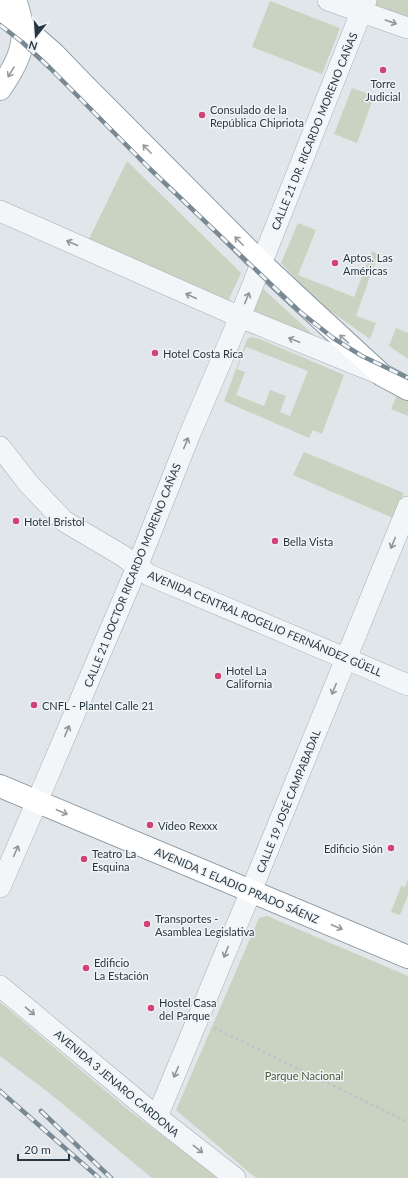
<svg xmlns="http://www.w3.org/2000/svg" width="408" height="1178" viewBox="0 0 408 1178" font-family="Lato,sans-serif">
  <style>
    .green { fill: #cad3c1; fill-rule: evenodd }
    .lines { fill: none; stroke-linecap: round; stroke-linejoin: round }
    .minor-casing { stroke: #a5aeb3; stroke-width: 22 }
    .major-casing { stroke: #9fadb5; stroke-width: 24 }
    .highway-casing { stroke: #8796a0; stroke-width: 24 }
    .path { stroke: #bec4c8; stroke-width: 2.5; stroke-dasharray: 3 3; stroke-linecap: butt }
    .minor { stroke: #f3f6f8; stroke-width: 21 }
    .major { stroke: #fff; stroke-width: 22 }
    .highway { stroke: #fff; stroke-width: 22 }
    .rail-casing { stroke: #798993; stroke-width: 4.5 }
    .rail { stroke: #f0f4f7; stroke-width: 3; stroke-dasharray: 9; stroke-linecap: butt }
    .oneway { stroke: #8e969c }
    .oneway2 { stroke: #949ba0 }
    .poi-dot { fill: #d04376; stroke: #f0f4f7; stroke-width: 1.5 }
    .labels { text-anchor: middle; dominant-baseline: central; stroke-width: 3; stroke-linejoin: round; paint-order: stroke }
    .poi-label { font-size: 11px; fill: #283741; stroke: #f0f4f7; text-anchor: start }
    .street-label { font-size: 11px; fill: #283741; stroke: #f0f4f7 }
    .park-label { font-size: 11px; fill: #455d36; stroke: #f0f4f7 }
  </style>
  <rect width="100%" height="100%" fill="#e0e6e9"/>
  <path class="green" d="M377 0H408V21L374 9Z
    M270 1 340 28 322 74 252 47Z
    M352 88 374 96 357 143 334 134Z
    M127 161 241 273 227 303 86 245Z
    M298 223 316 230 298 275 354 297 372 251 378 254 356 316 376 323 370 339 326 308 306 290 281 263Z
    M260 286 320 341 251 309Z
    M396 328 408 333V359L389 346Z
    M250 337 260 339 344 375 322 434 313 430 309 438 224 401 247 340ZM246 347 308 371 290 416 280 412 286 396 270 390 264 406 236 395 245 372 237 369Z
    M397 395 408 398V416L391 409Z
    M304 452 404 493 393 518 293 475Z
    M408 879V895L400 915 391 912 401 886 405 887Z
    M267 916 408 976V1178H257L251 1174 176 1110 259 918Z
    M0 1002 126 1108 218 1178H152L48 1092 0 1056Z"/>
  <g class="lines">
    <defs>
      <path id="minor" d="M328 0 408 28
        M0 211 240 317 380 374
        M0 447 28 483 64 521 123 556 149 575 408 685
        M0 887 45 783 137 567 189 436 240 317 366 0
        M0 986 157 1117 235 1178
        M157 1117 251 891 408 507"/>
      <path id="major" d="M0 89C13 70 26 49 22 25 20 16 18 8 15 0"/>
      <path id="highway" d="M0 10 22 26 53 53 83 84 261 263 307 306 382 375 408 389
        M0 786 408 957"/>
    </defs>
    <use href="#minor" class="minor-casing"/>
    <use href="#major" class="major-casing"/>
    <use href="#highway" class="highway-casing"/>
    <path class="path" d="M214 1028 408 1122"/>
    <use href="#minor" class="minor"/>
    <use href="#major" class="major"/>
    <use href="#highway" class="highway"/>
    <defs>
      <path id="rail" d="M0 25 22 42 50 68 149 168 299 311 333 338 362 356 408 378
        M0 1091 99 1178
        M41 1111 111 1178"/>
    </defs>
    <use href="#rail" class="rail-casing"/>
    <use href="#rail" class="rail"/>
  </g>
  <defs><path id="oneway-shaft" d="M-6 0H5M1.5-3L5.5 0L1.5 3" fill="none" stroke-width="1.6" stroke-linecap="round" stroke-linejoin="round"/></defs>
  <g class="oneway">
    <use href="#oneway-shaft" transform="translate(391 22) rotate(19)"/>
    <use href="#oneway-shaft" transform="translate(72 243) rotate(-156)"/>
    <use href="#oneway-shaft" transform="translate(191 296) rotate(-156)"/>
    <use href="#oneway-shaft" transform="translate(247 298) rotate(-68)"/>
    <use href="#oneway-shaft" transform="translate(294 340) rotate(-158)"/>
    <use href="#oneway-shaft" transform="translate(186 443) rotate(-68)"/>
    <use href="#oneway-shaft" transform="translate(393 543) rotate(112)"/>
    <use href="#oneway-shaft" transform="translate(334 689) rotate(112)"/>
    <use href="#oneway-shaft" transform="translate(67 731) rotate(-67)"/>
    <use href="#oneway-shaft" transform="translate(16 851) rotate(-66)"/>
    <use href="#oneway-shaft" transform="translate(226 952) rotate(112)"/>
    <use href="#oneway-shaft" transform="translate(30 1011) rotate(40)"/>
    <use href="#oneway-shaft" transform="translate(176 1072) rotate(113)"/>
    <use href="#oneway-shaft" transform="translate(198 1149) rotate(38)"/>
  </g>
  <g class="oneway2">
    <use href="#oneway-shaft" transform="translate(11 72) rotate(121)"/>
    <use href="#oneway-shaft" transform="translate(147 149) rotate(-135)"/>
    <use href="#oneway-shaft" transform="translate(239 241) rotate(-135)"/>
    <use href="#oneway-shaft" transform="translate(344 339) rotate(-138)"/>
    <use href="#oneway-shaft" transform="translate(62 812) rotate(23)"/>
    <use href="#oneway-shaft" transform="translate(337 927) rotate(23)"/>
  </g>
  <g class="poi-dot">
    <circle cx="383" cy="70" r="4"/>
    <circle cx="202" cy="115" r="4"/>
    <circle cx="335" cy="263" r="4"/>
    <circle cx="155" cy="353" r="4"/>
    <circle cx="16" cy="521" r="4"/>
    <circle cx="275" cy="541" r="4"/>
    <circle cx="218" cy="676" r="4"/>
    <circle cx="34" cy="705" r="4"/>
    <circle cx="150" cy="825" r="4"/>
    <circle cx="391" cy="848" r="4"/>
    <circle cx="84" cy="859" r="4"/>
    <circle cx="147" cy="924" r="4"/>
    <circle cx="86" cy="968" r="4"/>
    <circle cx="151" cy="1008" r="4"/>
  </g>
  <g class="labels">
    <g class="poi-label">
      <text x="383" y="83" text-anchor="middle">Torre<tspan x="383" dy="13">Judicial</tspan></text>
      <text x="210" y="109">Consulado de la<tspan x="210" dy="13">República Chipriota</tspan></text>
      <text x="343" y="257">Aptos. Las<tspan x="343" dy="13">Américas</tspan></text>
      <text x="163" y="353">Hotel Costa Rica</text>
      <text x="24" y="521">Hotel Bristol</text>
      <text x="283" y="541">Bella Vista</text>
      <text x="226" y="670">Hotel La<tspan x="226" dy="13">California</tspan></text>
      <text x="42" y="705">CNFL - Plantel Calle 21</text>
      <text x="158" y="825">Vídeo Rexxx</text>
      <text x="383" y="848" text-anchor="end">Edificio Sión</text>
      <text x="92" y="853">Teatro La<tspan x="92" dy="13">Esquina</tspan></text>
      <text x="155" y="918">Transportes -<tspan x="155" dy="13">Asamblea Legislativa</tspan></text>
      <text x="94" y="962">Edificio<tspan x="94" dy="13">La Estación</tspan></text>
      <text x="159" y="1002">Hostel Casa<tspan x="159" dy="13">del Parque</tspan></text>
    </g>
    <g class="street-label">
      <text transform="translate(314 131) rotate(-68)">CALLE 21 DR. RICARDO MORENO CAÑAS</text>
      <text transform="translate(132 575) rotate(-68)">CALLE 21 DOCTOR RICARDO MORENO CAÑAS</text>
      <text transform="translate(265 623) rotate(23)">AVENIDA CENTRAL ROGELIO FERNÁNDEZ GÜELL</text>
      <text transform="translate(288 801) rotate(-68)">CALLE 19 JOSÉ CAMPABADAL</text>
      <text transform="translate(237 885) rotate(23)">AVENIDA 1 ELADIO PRADO SÁENZ</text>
      <text transform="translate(117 1083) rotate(40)">AVENIDA 3 JENARO CARDONA</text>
    </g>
    <g class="park-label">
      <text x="304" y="1075">Parque Nacional</text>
    </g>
  </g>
  <g transform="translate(36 36) rotate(197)" stroke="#f0f4f7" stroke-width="3" paint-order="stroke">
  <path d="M0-3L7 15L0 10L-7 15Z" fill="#283741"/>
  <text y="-6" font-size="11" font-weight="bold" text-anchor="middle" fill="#283741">N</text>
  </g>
  <path d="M18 1154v6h51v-6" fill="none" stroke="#283741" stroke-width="2"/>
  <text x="24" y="1154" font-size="12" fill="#283741" stroke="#f0f4f7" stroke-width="3" paint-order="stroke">20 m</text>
</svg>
